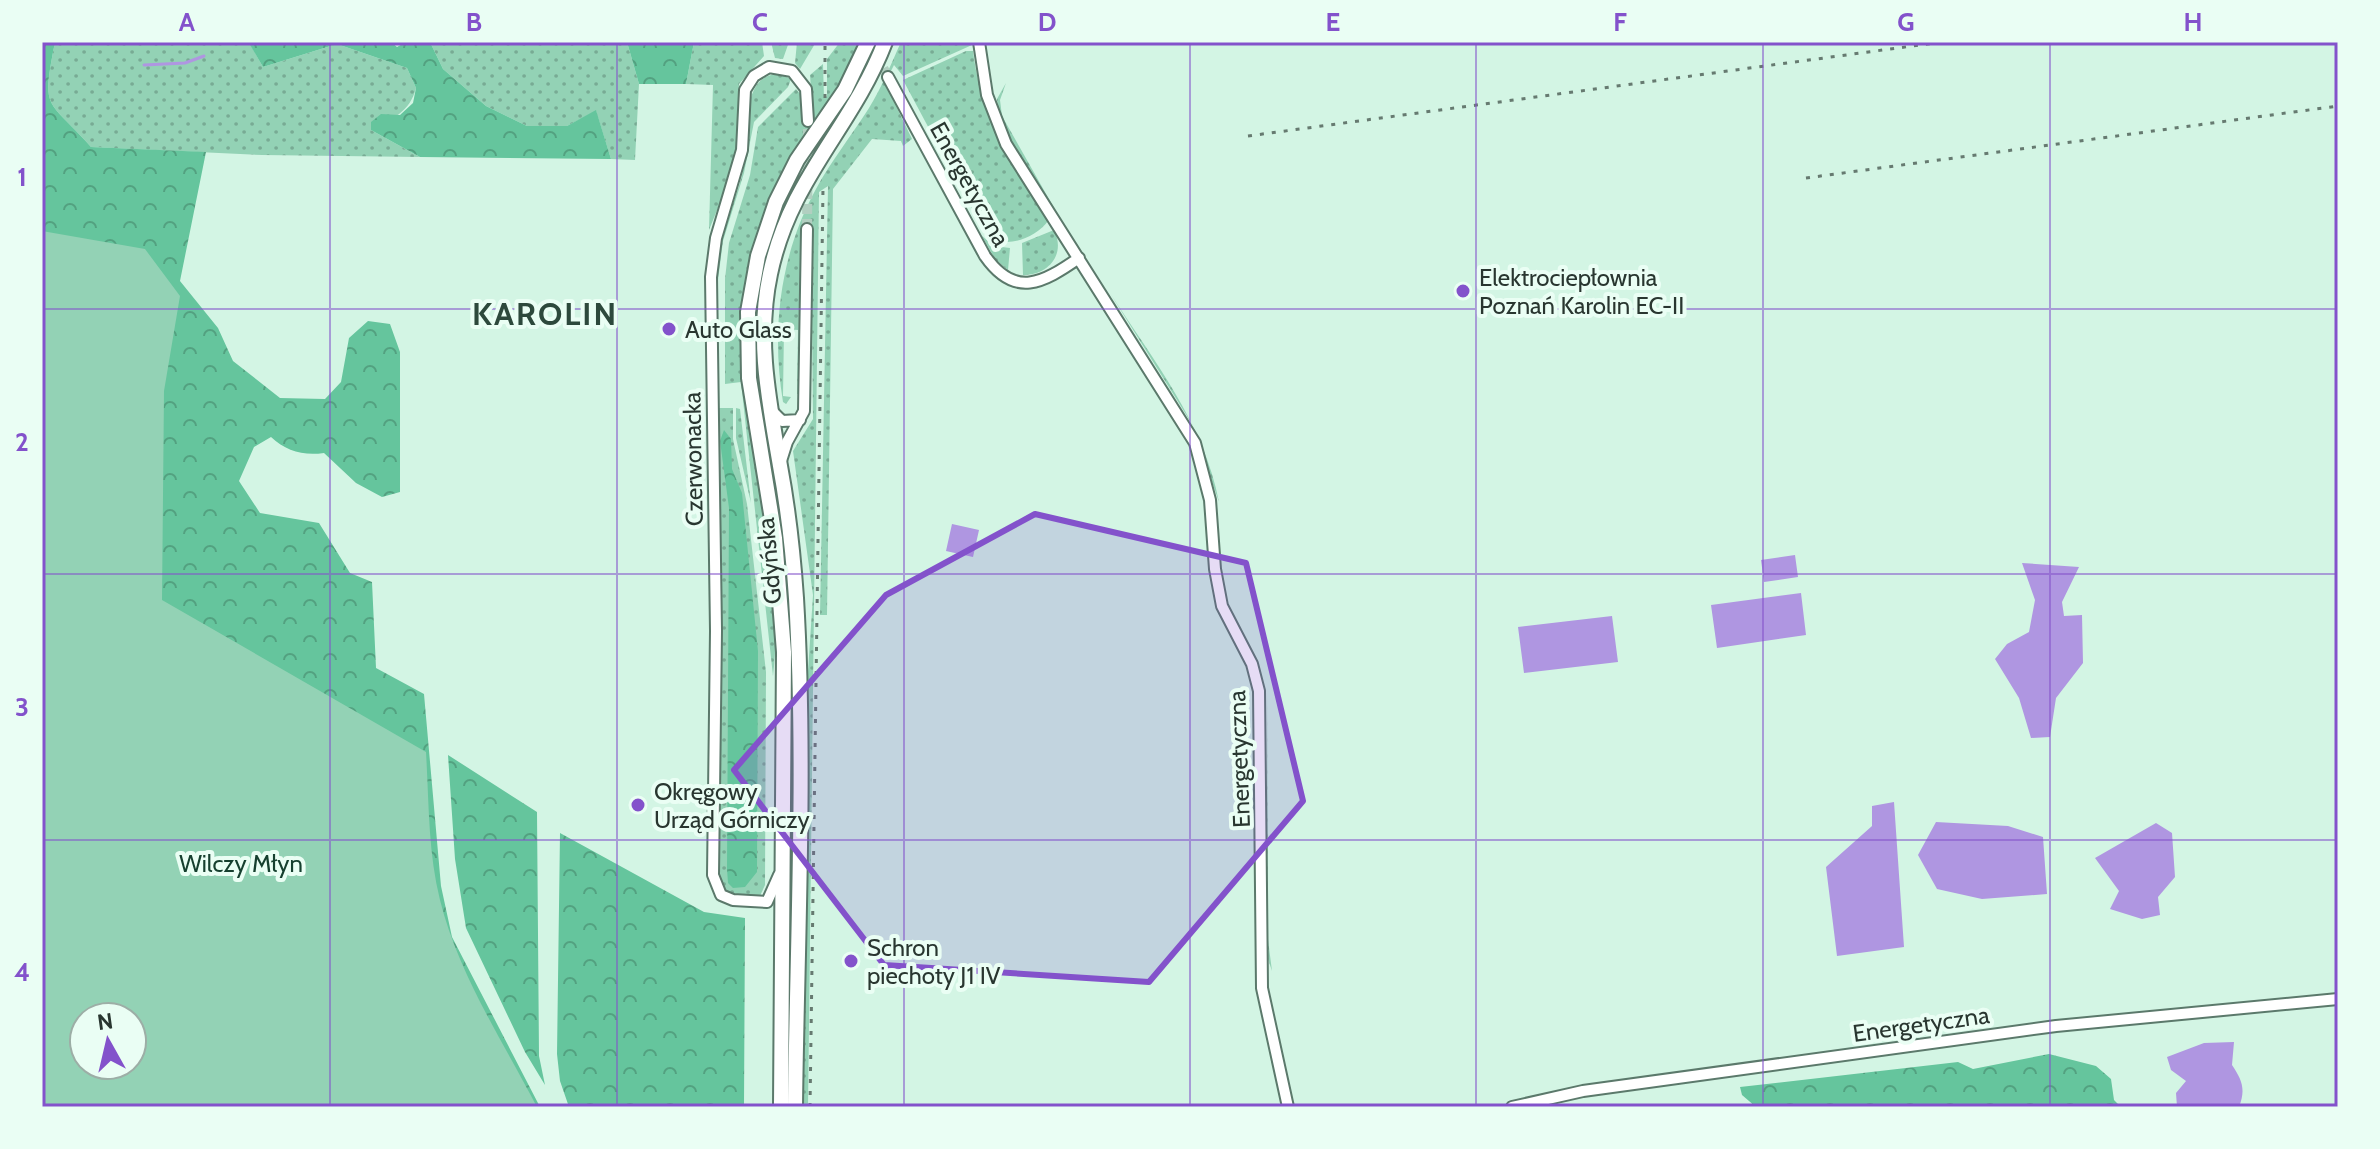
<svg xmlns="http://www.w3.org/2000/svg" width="2380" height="1149" viewBox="0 0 2380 1149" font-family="Cabin,sans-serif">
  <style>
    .grass { fill: url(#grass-dots) }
    .forest { fill: url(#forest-crowns); fill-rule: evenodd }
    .green { fill: #93d2b5; fill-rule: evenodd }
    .water { fill: #af96e1 }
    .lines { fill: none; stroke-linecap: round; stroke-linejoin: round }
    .stream { stroke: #af96e1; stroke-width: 3 }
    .street-tunnel { stroke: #b1cfc0; stroke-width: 10; stroke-dasharray: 10 5; stroke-linecap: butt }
    .street-casing { stroke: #5b796b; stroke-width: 14 }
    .secondary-casing { stroke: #5b796b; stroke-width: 18 }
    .street { stroke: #fff; stroke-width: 10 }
    .secondary { stroke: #fff; stroke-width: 14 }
    .rail { stroke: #667a70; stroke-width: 3; stroke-dasharray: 4 8; stroke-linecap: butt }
    .marked { fill: #8352cb; fill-opacity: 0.2; stroke: #8352cb; stroke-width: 6; stroke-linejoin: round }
    .grid { fill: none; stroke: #8352cb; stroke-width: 2; stroke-opacity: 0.55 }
    .poi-dot { fill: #8352cb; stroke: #eafef4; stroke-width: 3 }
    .labels { text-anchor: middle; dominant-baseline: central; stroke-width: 8; stroke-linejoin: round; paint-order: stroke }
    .street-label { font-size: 24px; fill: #293630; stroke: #eafef4 }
    .poi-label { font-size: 24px; fill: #293630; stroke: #eafef4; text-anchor: start }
    .park-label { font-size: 24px; fill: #16402f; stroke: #eafef4 }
    .district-label { font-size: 32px; font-weight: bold; letter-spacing: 2px; fill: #2d493c; stroke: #eafef4 }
    .neatline { fill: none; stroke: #8352cb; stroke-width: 3 }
    .grid-label { font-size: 26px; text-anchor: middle; font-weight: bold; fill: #8352cb }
  </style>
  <defs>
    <pattern id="grass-dots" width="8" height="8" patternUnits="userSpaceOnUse" patternTransform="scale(2)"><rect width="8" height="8" fill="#93d2b5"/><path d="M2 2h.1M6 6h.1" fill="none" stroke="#78ab94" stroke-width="1.8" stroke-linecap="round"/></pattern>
    <pattern id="forest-crowns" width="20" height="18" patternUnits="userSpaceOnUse" patternTransform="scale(2)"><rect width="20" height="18" fill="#65c59d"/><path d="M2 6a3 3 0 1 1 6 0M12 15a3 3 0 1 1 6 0" fill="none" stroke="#53a180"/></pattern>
  </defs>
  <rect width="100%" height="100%" fill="#d3f5e4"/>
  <path class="grass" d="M55 42H249L263 67 337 44 407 68 416 88C410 112 392 119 371 130L420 157 262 155 91 147C47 97 41 113 55 42Z
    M430 42H627L639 84 635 160 611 159 596 111 567 126H527L486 106 443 69Z
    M694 42H762L764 56 739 84 738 142 732 173 709 230 713 85 686 84Z
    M771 42H789L783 59 775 58Z
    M797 42H816L800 69 795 63Z
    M840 42H861C828 117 773 171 752 252 716 394 790 533 773 676L741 382 725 384V279L729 243 750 175 758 127 796 89 802 96V124L813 117 810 75 823 64 824 98 827 96V59Z
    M901 42 972 45 903 76 894 65 885 83 912 139 903 146 901 141 872 139 833 189 827 615H820L828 186 819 192 808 1107H802L805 717 813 595 793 451 813 419 811 227 801 233 800 394H797L798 330 784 329 783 396 791 397 786 404 783 402C771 330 780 254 816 189 831 161 852 135 869 108 882 87 891 64 901 42Z
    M966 51H973C981 118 1012 166 1048 221 1035 239 1002 251 985 233L903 80Z
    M779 74 791 79 788 87 754 122 744 173 723 241 718 280 717 385C716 338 712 289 721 243 726 217 739 193 744 166 750 138 738 74 779 74Z
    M1006 83 1000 100 1002 116 1058 215C1037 182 998 139 997 99Z
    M1054 230C1066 254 1049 275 1023 275L1022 243Z
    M982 236 994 246 1010 248 1008 270 995 259Z
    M1110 293C1153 360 1204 423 1219 502L1192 424Z
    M717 408H733V439L747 504 766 672 765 885 760 896 728 893 719 880 721 645Z
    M736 408 740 409 751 503 736 438Z
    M1267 689 1268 940 1272 971 1267 956Z"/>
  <path class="forest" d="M42 42H55C41 113 47 97 91 147L206 152 180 281 218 328 233 361 280 398 325 399 341 382 349 338 368 321 390 324 400 352V492L382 497 356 483 324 453C303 456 286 451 271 437L254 447 239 481 260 513 319 523 350 573 372 582 376 668 424 694 441 886 452 937 540 1107H42ZM84 1017H132V1065H84Z
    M391 42 397 47 406 42H430L443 69 486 106 527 126H567L596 110 611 159 420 157 371 130V122L381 114 400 115 413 103 416 88 407 68 337 44 263 67 249 43Z
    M627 42H694L686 84H639Z
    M724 430 731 439 732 469 742 493 758 651 757 872 745 887 733 888 728 883 727 869 729 508 720 441Z
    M448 755 537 812 539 1056 545 1085 525 1052 466 928 455 859Z
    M560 833 704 912 745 918 744 1107H569L560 1081 557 1054Z
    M2049 1054 2096 1066 2111 1079 2114 1100 2121 1107H1756L1742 1095 1740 1087 1958 1062 1973 1069Z"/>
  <path class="green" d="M42 231 145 249 180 296 164 391 162 600 426 752C429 802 428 852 440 900 458 973 502 1040 537 1107H42ZM84 1017H132V1065H84Z"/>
  <path class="water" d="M952 524 979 530 973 557 946 551Z
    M1795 555 1798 577 1764 582 1761 560Z
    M2022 563 2079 567 2062 602 2064 616 2082 615 2083 663 2056 698 2050 737 2031 738 2019 698 1995 659 2007 644 2029 632 2035 600Z
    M1801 593 1806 635 1717 648 1711 605Z
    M1612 616 1618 662 1524 673 1518 627Z
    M1894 802 1904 947 1837 956 1826 867 1872 826V806Z
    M1936 822 2008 826 2043 837 2047 894 1982 899 1937 889 1918 855Z
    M2156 823 2172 833 2175 877 2158 897 2160 915 2142 919 2110 909 2119 891 2095 858Z
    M2234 1042 2232 1065C2242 1080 2246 1089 2239 1107H2177L2176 1093 2186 1081 2171 1070 2167 1057 2204 1043Z"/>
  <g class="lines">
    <path class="stream" d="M144 65 185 63 204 56"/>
    <path class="street-tunnel" d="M869 42 888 77
      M807 229 808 121"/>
    <defs>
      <path id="street" d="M979 42 987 95 1006 144 1195 443 1210 500 1215 569 1222 606 1252 664 1259 691 1262 988 1288 1107
        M888 77 985 256C1015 299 1043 283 1079 258
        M771 410 782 421 800 420
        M781 461 787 442 804 411 807 229
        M767 902 733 900 721 895 713 875 716 631 711 277 716 238 742 150 745 90 754 76 769 67 792 71 806 89 808 121
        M767 902 779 875
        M1512 1107 1583 1091 2056 1026 2338 999"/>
      <path id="secondary" d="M781 1107 784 652 775 538 749 378 748 312 758 256 776 202 797 160 845 90 868 42
        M795 1107C797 940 806 764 796 598 793 554 788 509 780 466 769 401 756 340 770 274 790 178 852 128 885 42"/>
    </defs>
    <use href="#street" class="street-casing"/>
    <use href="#secondary" class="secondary-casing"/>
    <use href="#street" class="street"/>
    <use href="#secondary" class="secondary"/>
    <path class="rail" d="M825 98V42
      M1248 136 1942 42
      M1806 178 2338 106
      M810 1107 823 188"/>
  </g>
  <path class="marked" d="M1035 514 1246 563 1303 801 1149 982 884 965 734 770 886 595Z"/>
  <path class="grid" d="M330 42V1107M617 42V1107M904 42V1107M1190 42V1107M1476 42V1107M1763 42V1107M2050 42V1107M42 309H2338M42 574H2338M42 840H2338"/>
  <g class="poi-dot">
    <circle cx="1463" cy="291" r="8"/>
    <circle cx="669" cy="329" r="8"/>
    <circle cx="638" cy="805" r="8"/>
    <circle cx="851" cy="961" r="8"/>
  </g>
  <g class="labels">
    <g class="street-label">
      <text transform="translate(970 184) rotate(61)">Energetyczna</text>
      <text transform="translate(693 459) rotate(-91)">Czerwonacka</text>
      <text transform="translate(769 561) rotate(-95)">Gdyńska</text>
      <text transform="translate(1239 759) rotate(-92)">Energetyczna</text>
      <text transform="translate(1921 1024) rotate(-8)">Energetyczna</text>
    </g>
    <g class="poi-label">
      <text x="1479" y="277">Elektrociepłownia<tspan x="1479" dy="28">Poznań Karolin EC-II</tspan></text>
      <text x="685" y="329">Auto Glass</text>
      <text x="654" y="791">Okręgowy<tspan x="654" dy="28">Urząd Górniczy</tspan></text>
      <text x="867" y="947">Schron<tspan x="867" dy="28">piechoty J1 IV</tspan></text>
    </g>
    <g class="park-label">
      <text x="241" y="863">Wilczy Młyn</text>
    </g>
    <g class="district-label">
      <text x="545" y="313">KAROLIN</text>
    </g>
  </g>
  <rect width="2380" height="1149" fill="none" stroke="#eafef4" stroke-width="88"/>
  <g transform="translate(108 1041) rotate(352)"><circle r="38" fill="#eafef4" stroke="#9daea6" stroke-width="2"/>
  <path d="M0-6L14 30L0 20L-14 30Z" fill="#8352cb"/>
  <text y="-12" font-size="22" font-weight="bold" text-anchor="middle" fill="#293630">N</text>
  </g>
  <rect x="44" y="44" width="2292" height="1061" class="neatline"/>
  <g class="grid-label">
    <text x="187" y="31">A</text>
    <text x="474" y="31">B</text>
    <text x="760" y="31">C</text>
    <text x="1047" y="31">D</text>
    <text x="1333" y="31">E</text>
    <text x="1620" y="31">F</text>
    <text x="1906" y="31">G</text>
    <text x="2193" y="31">H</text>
    <text x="22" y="186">1</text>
    <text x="22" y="451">2</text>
    <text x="22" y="716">3</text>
    <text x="22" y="981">4</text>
  </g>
</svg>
